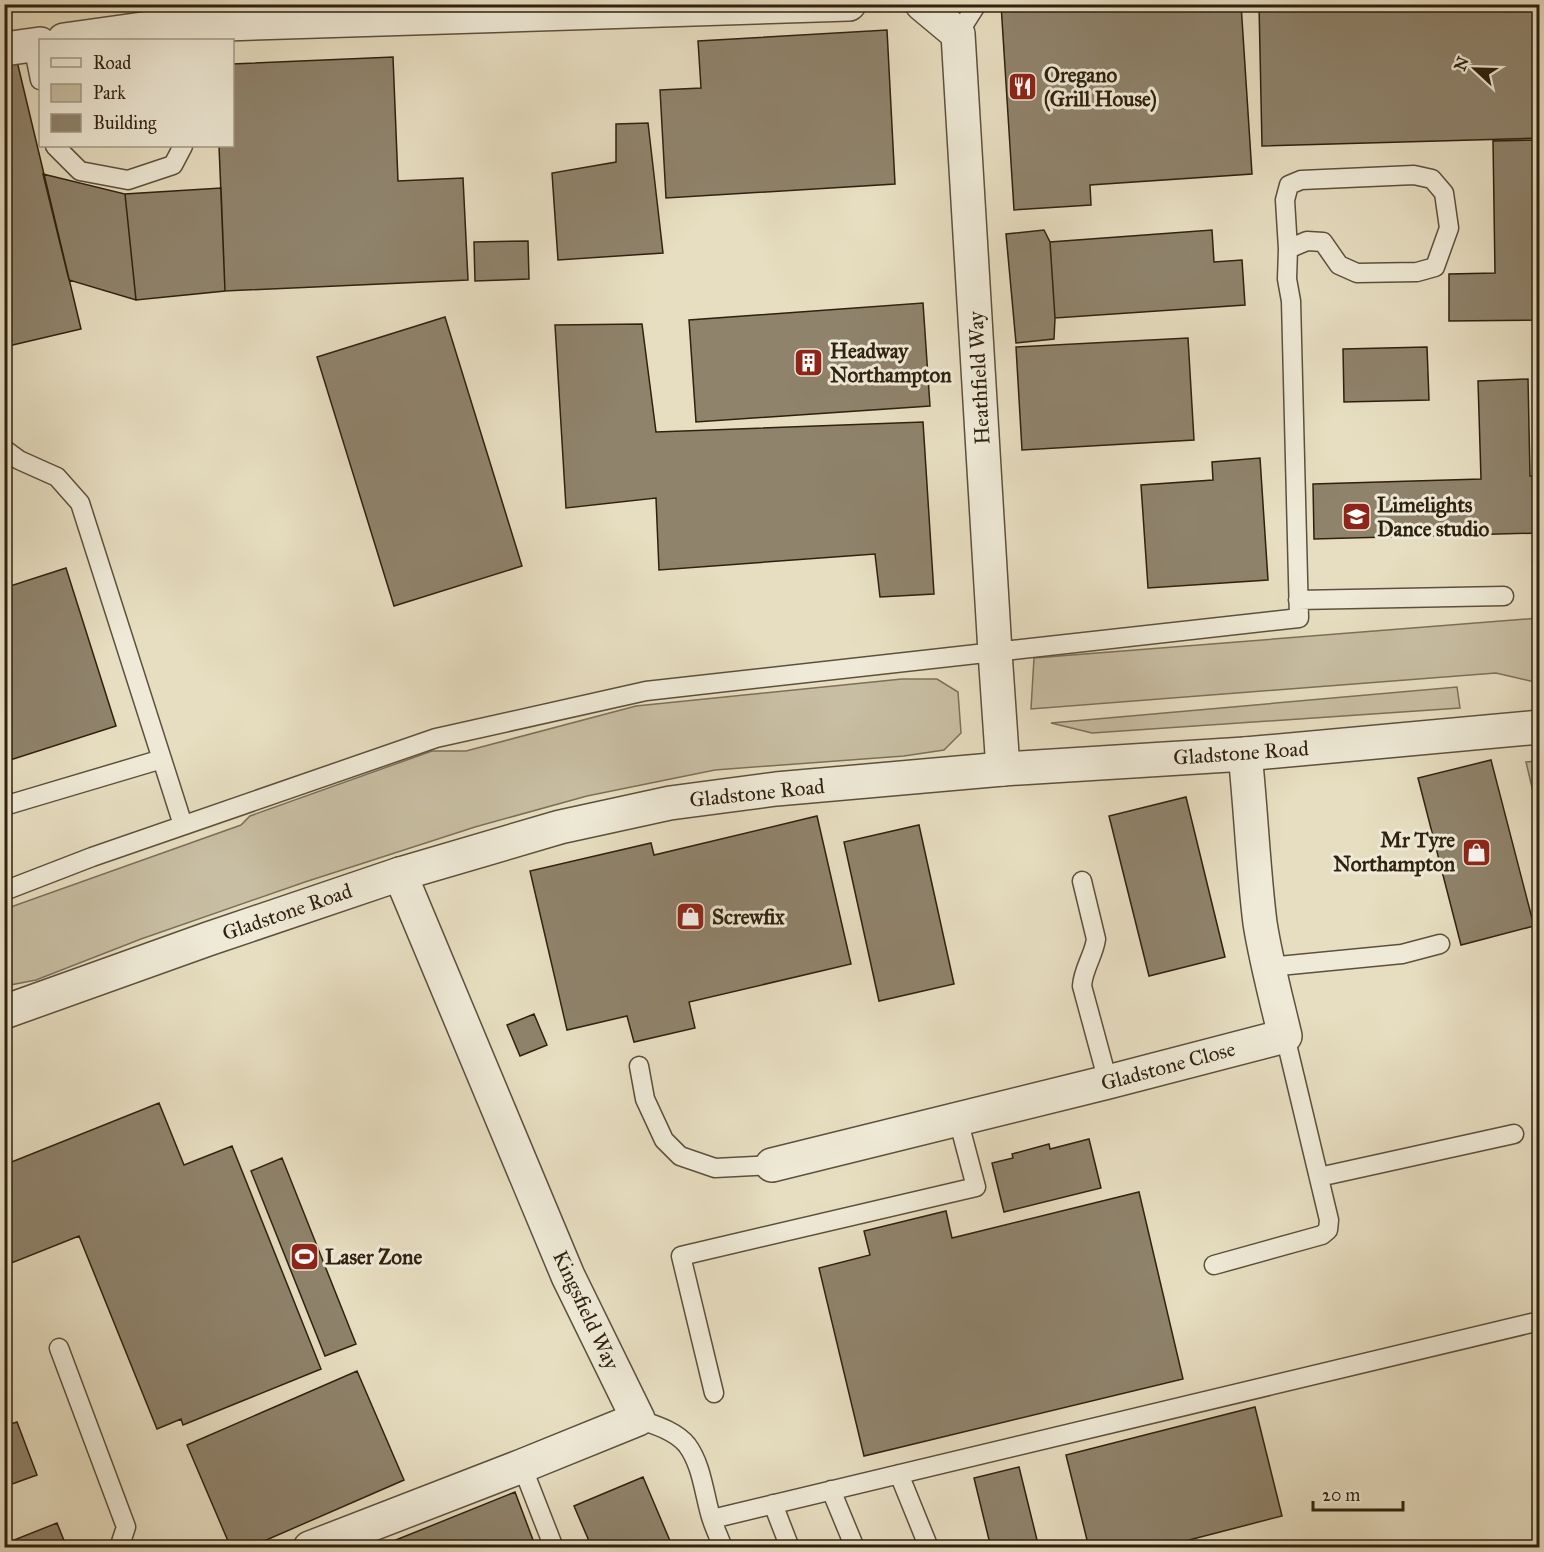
<svg xmlns="http://www.w3.org/2000/svg" width="1544" height="1552" viewBox="0 0 1544 1552" font-family="'IM FELL Great Primer',serif">
  <style>
    .green { fill: #c8bea3; stroke: #7c7059; stroke-width: 1.5 }
    .building { fill: #8f836c; stroke: #2f210f; stroke-width: 1.5 }
    .lines { fill: none; stroke-linecap: round; stroke-linejoin: round }
    .service-casing { stroke: #5d503c; stroke-width: 21 }
    .minor-casing { stroke: #5d503c; stroke-width: 36 }
    .tertiary-casing { stroke: #5d503c; stroke-width: 36 }
    .service { stroke: #efead7; stroke-width: 18 }
    .minor { stroke: #efead7; stroke-width: 33 }
    .tertiary { stroke: #efead7; stroke-width: 33 }
    .labels { text-anchor: middle; dominant-baseline: central; stroke-width: 6; stroke-linejoin: round; paint-order: stroke }
    .poi-label { font-size: 21px; font-weight: bold; fill: #2f210f; stroke: #efead7; text-anchor: start }
    .street-label { font-size: 21px; fill: #2f210f; stroke: #efead7 }
  </style>
  <rect width="100%" height="100%" fill="#e7dec1"/>
  <filter id="stains"><feTurbulence type="fractalNoise" baseFrequency=".00333" numOctaves="4"/><feColorMatrix values="0 0 0 0 .2 0 0 0 0 .09 0 0 0 0 .02 0 0 0 .5 -.17"/></filter>
  <radialGradient id="worn" r=".72"><stop offset=".6" stop-color="#630" stop-opacity="0"/><stop offset="1" stop-color="#630" stop-opacity=".3"/></radialGradient>
  <path class="green" d="M1539 618V683L1496 673 1031 709 1034 658Z
    M902 679H937L958 692 961 733 944 750 904 756 715 770 587 796 475 827 305 882 141 939 36 980 5 986V909L241 825 250 816 432 751H466L636 706Z
    M1457 687 1460 708 1092 733 1051 723Z
    M1539 761H1540L1539 817 1526 762Z"/>
  <path class="building" d="M1001 4H1241L1252 174 1090 185 1091 205 1014 210Z
    M1259 4H1536L1539 138 1262 146Z
    M887 30 895 184 666 198 660 90 701 88 698 41Z
    M16 57 81 329 4 347V60Z
    M393 57 398 181 463 178 468 280 225 291 219 146H232V64Z
    M648 123 663 253 558 260 552 173 616 162V124Z
    M1540 140V320L1449 321V274L1495 273 1493 141Z
    M43 174 125 194 136 300 69 280Z
    M221 188 225 291 136 300 125 194Z
    M1044 230 1050 242 1055 318 1054 339 1016 343 1006 234Z
    M1212 230 1214 262 1242 260 1245 305 1055 318 1050 242Z
    M528 241 529 279 475 281 474 242Z
    M923 303 930 406 696 422 689 320Z
    M445 317 522 566 394 606 317 357Z
    M642 324 656 432 923 422 934 594 880 597 875 554 659 570 656 498 566 508 555 325Z
    M1188 338 1194 440 1022 450 1016 347Z
    M1427 347 1429 400 1344 402 1343 349Z
    M1528 379 1530 476H1540V533L1314 539 1313 484 1481 479 1478 381Z
    M1260 458 1268 580 1148 588 1141 485 1213 480 1212 462Z
    M66 568 116 726 4 762V588Z
    M1491 760 1534 926 1461 945 1418 778Z
    M1186 797 1225 957 1149 976 1109 816Z
    M817 816 851 964 689 1002 695 1028 634 1042 627 1016 567 1030 530 871 651 843 654 855Z
    M919 825 954 984 879 1001 844 842Z
    M534 1014 547 1045 520 1056 507 1025Z
    M159 1103 184 1165 232 1146 321 1369 183 1425 181 1419 157 1429 79 1236 4 1266V1165Z
    M1089 1139 1101 1188 1004 1212 992 1163 1013 1158 1012 1154 1049 1144 1050 1149Z
    M282 1158 356 1344 325 1356 251 1171Z
    M1139 1192 1183 1379 864 1456 819 1268 870 1255 864 1231 946 1211 952 1238Z
    M357 1371 404 1480 248 1548H231L187 1445Z
    M1255 1407 1282 1516 1158 1548H1089L1066 1455Z
    M17 1422 37 1475 4 1487V1426Z
    M1019 1467 1039 1548H991L974 1478Z
    M643 1477 673 1548H592L574 1506Z
    M515 1492 536 1548H382L381 1546Z
    M57 1523 67 1548H4V1544Z"/>
  <g class="lines">
    <defs>
      <path id="service" d="M958 34 977 4
        M33 45 40 80
        M55 146 80 171 128 180 173 165 183 146
        M4 449 19 460 57 477 80 503 183 825
        M1298 600 1504 596
        M4 806 162 759
        M1082 881 1096 939C1094 955 1083 969 1082 986L1108 1082
        M4 891 92 857 436 738 646 691 1299 618 1291 301 1287 279 1288 249 1285 200 1289 185 1301 180 1414 175 1432 179 1444 193 1449 228 1435 267 1417 272 1357 273 1339 265 1323 242 1307 241 1288 249
        M1269 967 1402 954 1440 944
        M639 1066 645 1099 664 1140 680 1156 715 1168 772 1165
        M1319 1177 1514 1134
        M1214 1265 1322 1235 1328 1230 1329 1220 1285 1036
        M59 1348 126 1527 119 1548
        M714 1393 681 1256 976 1187 958 1119
        M638 1419C655 1425 676 1431 687 1445 702 1465 704 1494 711 1517 714 1527 719 1537 723 1548
        M522 1466 554 1548
        M899 1474 929 1548
        M831 1490 855 1548
        M773 1504 790 1548
        M712 1519 1540 1321"/>
      <path id="minor" d="M922 4 958 34 995 652 1003 769
        M64 40 164 26 849 4
        M4 49 40 44
        M772 1165 1108 1082 1285 1036C1276 998 1266 961 1260 923 1253 867 1251 810 1245 754
        M310 1548 522 1466 638 1419 568 1276 400 874"/>
      <path id="tertiary" d="M4 1012 208 939 400 874 560 827 670 803 776 789 1003 769 1245 754 1540 727"/>
    </defs>
    <use href="#service" class="service-casing"/>
    <use href="#minor" class="minor-casing"/>
    <use href="#tertiary" class="tertiary-casing"/>
    <use href="#service" class="service"/>
    <use href="#minor" class="minor"/>
    <use href="#tertiary" class="tertiary"/>
  </g>
  <defs>
    <symbol id="restaurant-square" viewBox="-11 -11 22 22"><rect x="-9" y="-9" width="18" height="18" rx="4" fill="#8f2418" stroke="#efead7"/><path d="M-5-6h1v4h1v-4h1v4h1v-4h1v5L-1.5 .5V6h-2V.5L-5-1ZM5-6V6H3V1.5H1.5Q1.5-4 5-6Z" fill="#fff"/></symbol>
    <symbol id="building-square" viewBox="-11 -11 22 22"><rect x="-9" y="-9" width="18" height="18" rx="4" fill="#8f2418" stroke="#efead7"/><path d="M-4-6H4V6H1V3H-1V6H-4ZM-2.5-4.3h1.7v1.8h-1.7ZM.8-4.3h1.7v1.8H.8ZM-2.5-1h1.7V.8h-1.7ZM.8-1h1.7V.8H.8Z" fill="#fff"/></symbol>
    <symbol id="school-square" viewBox="-11 -11 22 22"><rect x="-9" y="-9" width="18" height="18" rx="4" fill="#8f2418" stroke="#efead7"/><path d="M0-5L7-2L0 1L-7-2ZM-4 1L0 2.5L4 1V4Q0 6-4 4Z" fill="#fff"/></symbol>
    <symbol id="shop-square" viewBox="-11 -11 22 22"><rect x="-9" y="-9" width="18" height="18" rx="4" fill="#8f2418" stroke="#efead7"/><path d="M-5-2.5h2.3a2.7 3.5 0 0 1 5.4 0H5L5.5 6h-11ZM-1.5-2.5h3a1.5 2.3 0 0 0-3 0Z" fill="#fff"/></symbol>
    <symbol id="stadium-square" viewBox="-11 -11 22 22"><rect x="-9" y="-9" width="18" height="18" rx="4" fill="#8f2418" stroke="#efead7"/><path d="M0-5a6.5 5 0 1 0 0 10a6.5 5 0 1 0 0-10ZM-3.5-1.8h7v3.6h-7Z" fill="#fff"/></symbol>
  </defs>
  <g fill-rule="evenodd">
    <use href="#restaurant-square" x="1006" y="70" width="33" height="33"/>
    <use href="#building-square" x="792" y="346" width="33" height="33"/>
    <use href="#school-square" x="1340" y="500" width="33" height="33"/>
    <use href="#shop-square" x="1460" y="836" width="33" height="33"/>
    <use href="#shop-square" x="674" y="900" width="33" height="33"/>
    <use href="#stadium-square" x="288" y="1240" width="33" height="33"/>
  </g>
  <g class="labels">
    <g class="poi-label">
      <text x="1044" y="75">Oregano<tspan x="1044" dy="24">(Grill House)</tspan></text>
      <text x="830" y="351">Headway<tspan x="830" dy="24">Northampton</tspan></text>
      <text x="1377" y="505">Limelights<tspan x="1377" dy="24">Dance studio</tspan></text>
      <text x="1455" y="840" text-anchor="end">Mr Tyre<tspan x="1455" dy="24">Northampton</tspan></text>
      <text x="712" y="917">Screwfix</text>
      <text x="325" y="1257">Laser Zone</text>
    </g>
    <g class="street-label">
      <text transform="translate(979 378) rotate(-93)">Heathfield Way</text>
      <text transform="translate(1241 753) rotate(-4)">Gladstone Road</text>
      <text transform="translate(757 793) rotate(-6)">Gladstone Road</text>
      <text transform="translate(287 912) rotate(-19)">Gladstone Road</text>
      <text transform="translate(1168 1066) rotate(-15)">Gladstone Close</text>
      <text transform="translate(586 1310) rotate(65)">Kingsfield Way</text>
    </g>
  </g>
  <rect width="1544" height="1552" fill="none" stroke="#e7dec1" stroke-width="24"/>
  <rect x="6" y="6" width="1532" height="1540" fill="none" stroke="#2f210f" stroke-width="3"/>
  <rect x="12" y="12" width="1520" height="1528" fill="none" stroke="#2f210f" stroke-width="1.5"/>
  <rect x="39" y="39" width="195" height="108" fill="#efead7" stroke="#a29a87" stroke-width="1.5"/>
  <rect x="51" y="58" width="30" height="9" fill="#efead7" stroke="#a29a87" stroke-width="1.5"/>
  <text x="93" y="69" font-size="18" fill="#2f210f">Road</text>
  <rect x="51" y="84" width="30" height="18" fill="#c8bea3" stroke="#a29a87" stroke-width="1.5"/>
  <text x="93" y="99" font-size="18" fill="#2f210f">Park</text>
  <rect x="51" y="114" width="30" height="18" fill="#8f836c" stroke="#a29a87" stroke-width="1.5"/>
  <text x="93" y="129" font-size="18" fill="#2f210f">Building</text>
  <g transform="translate(1475 69) rotate(292)" stroke="#efead7" stroke-width="4.5" paint-order="stroke">
  <path d="M0-4.5L10 22L0 15L-10 22Z" fill="#2f210f"/>
  <text y="-9" font-size="16" font-weight="bold" text-anchor="middle" fill="#2f210f">N</text>
  </g>
  <path d="M1313 1501v9h90v-9" fill="none" stroke="#2f210f" stroke-width="3"/>
  <text x="1322" y="1501" font-size="18" fill="#2f210f" stroke="#efead7" stroke-width="4.5" paint-order="stroke">20 m</text>
  <rect width="100%" height="100%" filter="url(#stains)"/>
  <rect width="100%" height="100%" fill="url(#worn)"/>
</svg>
